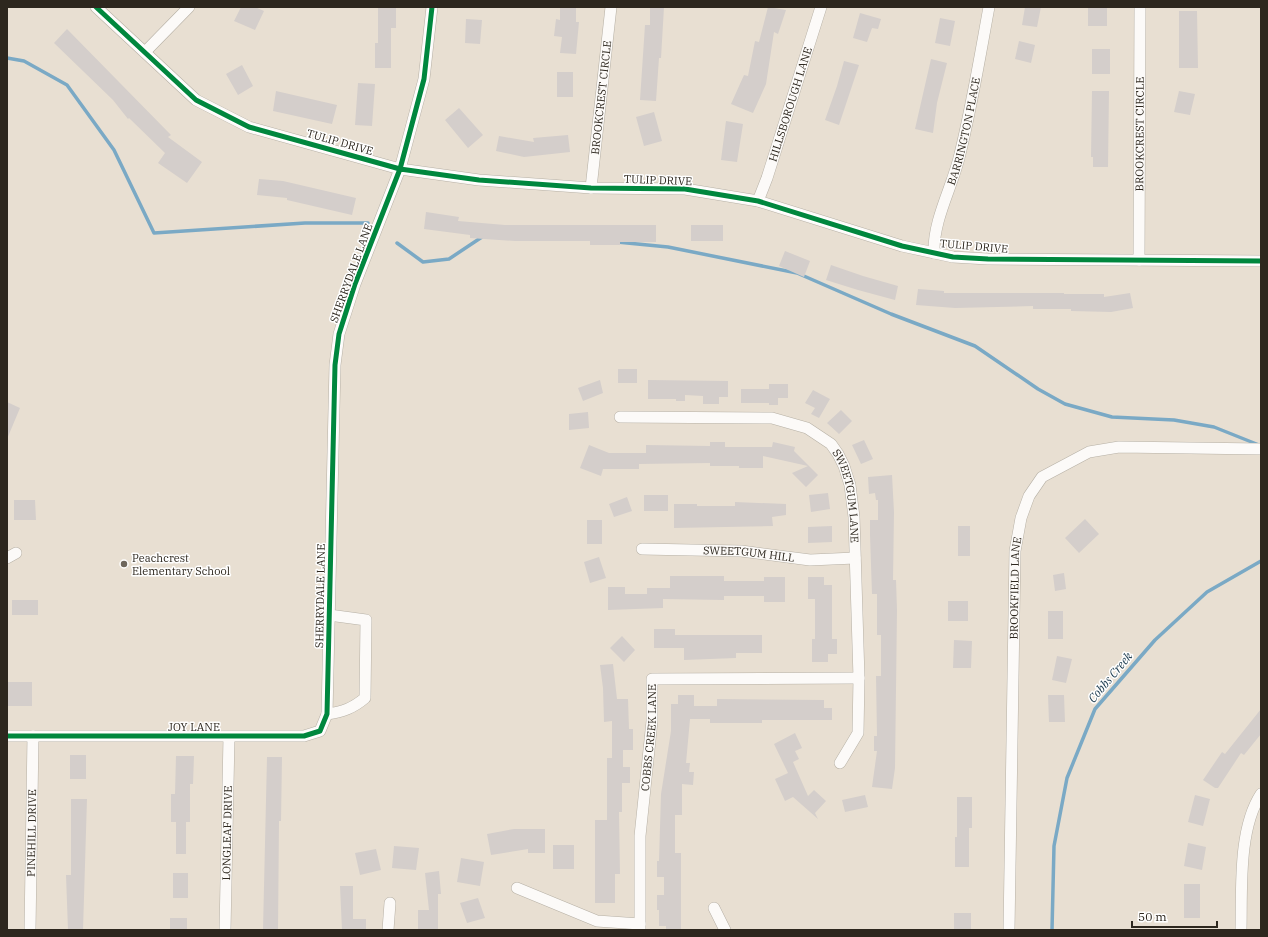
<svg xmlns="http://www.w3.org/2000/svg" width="1268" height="937" viewBox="0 0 1268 937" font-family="'IBM Plex Serif',serif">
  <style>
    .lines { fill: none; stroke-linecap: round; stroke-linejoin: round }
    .stream { stroke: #7aa9c5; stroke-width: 3.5 }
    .building { fill: #d4cecb }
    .minor-casing { stroke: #b6b0a5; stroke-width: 12 }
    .minor { stroke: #fcfaf8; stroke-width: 11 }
    .cycleway-casing { stroke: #fff; stroke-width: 8 }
    .cycleway { stroke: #00873e; stroke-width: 5 }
    .poi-dot { fill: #6e675d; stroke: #fff; stroke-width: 1.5 }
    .labels { text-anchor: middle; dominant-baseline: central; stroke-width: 3; stroke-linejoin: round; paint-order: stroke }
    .street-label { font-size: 11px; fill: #2d271e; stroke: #fff }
    .poi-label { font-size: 11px; fill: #2d271e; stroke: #fff; text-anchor: start }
    .water-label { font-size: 12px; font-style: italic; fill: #17374b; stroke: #fff }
  </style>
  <rect width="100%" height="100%" fill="#e8dfd2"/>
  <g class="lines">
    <path class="stream" d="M7 58 24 61 67 85 114 150 154 233 305 223H368
      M617 242 668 247 797 273 891 314 975 346 1038 389 1065 404 1112 417 1174 420 1214 427 1259 445
      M397 243 423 262 449 259 482 237
      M1052 930 1054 846 1067 778 1095 709 1155 640 1207 592 1261 561"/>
  </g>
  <path class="building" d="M241 7H255L264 11 255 30 234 21Z
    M378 7H396V28H391V68H375V43H378Z
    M560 7H576V22H579L576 54 560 53 562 37 554 36 556 19 560 20Z
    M650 7H664L661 58H659L656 101 640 100 645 25H650Z
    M768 7 786 10 778 34 774 32 766 84 753 113 731 104 744 75 748 76 755 41 759 42Z
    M1025 7H1041L1037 27 1022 25Z
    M1088 7H1107V26H1088Z
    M1179 11H1197L1198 68H1179Z
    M860 13 881 19 878 29 872 28 867 42 853 38Z
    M940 18 955 21 950 46 935 43Z
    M466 19 482 20 480 44 465 43Z
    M67 29 171 135 168 137 202 162 187 183 158 163 165 153 129 118 128 119 113 100 54 43Z
    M1019 41 1035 45 1031 63 1015 59Z
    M1092 49H1110V74H1092Z
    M931 59 947 63 937 103 933 133 915 129Z
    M844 61 859 65 839 125 825 120 837 86Z
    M242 65 253 86 238 95 226 74Z
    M557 72H573V97H557Z
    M358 83 375 84 372 126 355 125Z
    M276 91 337 105 332 124 273 111Z
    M1092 91H1109L1108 167H1093V157H1091Z
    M1179 91 1195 94 1190 115 1174 112Z
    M459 108 483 135 468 148 445 120Z
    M654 112 662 141 644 146 636 117Z
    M726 121 743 124 737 162 721 160Z
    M568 135 570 152 524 157 496 151 499 136 534 142 533 138Z
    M259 179 283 181 356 198 352 215 287 200V198L257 195Z
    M426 212 459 217 458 221 505 225H656V242H620V245H590V241H515L470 238V235L424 229Z
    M691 225H723V241H691Z
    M785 251 810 261 804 277 779 266Z
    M831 265 863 276 898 286 895 300 858 290 826 280Z
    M918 289 944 291V293H1064V294H1104V297L1130 293 1133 308 1111 312 1071 311V309H1033V306L955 308 916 305Z
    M618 369H637V383H618Z
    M600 380 603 393 583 401 578 388Z
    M648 380 728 381V397H719V404H703V396L685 395V401H676V399H648Z
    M769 384H788V398H778V405H769V403H741V389H769Z
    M813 390 830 399 819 418 811 414 815 408 805 403Z
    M7 402 20 408 7 439Z
    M841 410 852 421 839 434 827 423Z
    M588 412 589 428 569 430V414Z
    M864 440 873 459 861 464 852 445Z
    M710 442H725V447H772L773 442 795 447 794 451 818 475 806 487 792 473 808 466 763 456V468H739V466H710V463L639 464V469H603L601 476 580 468 589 445 609 453H646V445L710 446Z
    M892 475 894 512 893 580H896L897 610 895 768 892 789 872 787 877 751H874V736H877L876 676H881V635H877V594H872L870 535V520H878V500H876L875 493 869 494 868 477Z
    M828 493 830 509 811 512 809 495Z
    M644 495H668V511H644Z
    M627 497 632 511 614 517 609 504Z
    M14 500H35L36 520H14Z
    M735 502 786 504V515L772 517 773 526 674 528V504H697V506H735Z
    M1085 519 1099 534 1079 553 1065 538Z
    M587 520H602V544H587Z
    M832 526V542L808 543V527Z
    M958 526H970V556H958Z
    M599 557 606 578 590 583 584 562Z
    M1064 573 1066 589 1055 591 1053 575Z
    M670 576H724V581H764V577H785V602H764V596H724V600L663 599V608L608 610V587H625V594H647V588H670Z
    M808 577H824V585H832V639H837V654H828V662H812V639H815V599H808Z
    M12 600H38V615H12Z
    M948 601H968V621H948Z
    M1048 611H1063V639H1048Z
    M654 629H675V635H762V653H736V658L684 660V648H654Z
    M622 636 635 650 624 662 610 648Z
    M954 640 972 641 971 668H953Z
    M1057 656 1072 659 1066 683 1052 680Z
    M613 664 617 699H628L629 729H633V750H623V767H630V783H622V812H619L620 874H615V903H595V820H607V758H612V721L604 722 603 688 600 665Z
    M8 682H32V706H8Z
    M678 695H694V706H717V699L824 700V708H832V720H762V723H710V719H690L686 763H690L689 772H694L693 785 682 784V815H675V853H681V930H666V926H659V910H657V895H664V877H657V861H659L661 794 671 731V704H678Z
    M1048 695H1064L1065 722H1049Z
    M1261 709V734L1244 755 1241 753 1218 788H1215L1203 780 1222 752 1225 754Z
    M795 733 802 748 795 751 799 759 793 762 808 796 814 790 826 801 815 813 818 819 793 797 785 801 775 779 788 773 774 744Z
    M70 755H86V779H70Z
    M176 756H194L193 784H190V822H186V854H176V822H171V794H175Z
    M267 757H282L281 821H279L278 930H263Z
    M865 795 868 807 845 812 842 800Z
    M1195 795 1210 799 1203 826 1188 822Z
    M957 797H972V828H969V867H955V837H957Z
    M71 799H87L83 930H68L66 875H71Z
    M514 829H545V853H528V849L491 855 487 834Z
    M1188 843 1206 847 1202 870 1184 866Z
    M553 845H574V869H553Z
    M394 846 419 848 416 870 392 868Z
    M376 849 381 870 360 875 355 853Z
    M461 858 484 862 480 886 457 882Z
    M439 871 441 894H438V930H418V910H429L425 873Z
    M173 873H188V898H173Z
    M1184 884H1200V918H1184Z
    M340 886H353V919H366V930H342Z
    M478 898 485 918 467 923 460 903Z
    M954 913H971V930H954Z
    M170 918H187V930H170Z"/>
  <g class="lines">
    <defs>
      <g id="minor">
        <path d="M96 7 196 100 249 127 400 169 479 180 591 188 685 189 758 201 902 246 953 257 988 259 1261 261"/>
        <path d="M145 52 189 7"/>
        <path id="s1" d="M591 188 611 7"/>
        <path id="s2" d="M758 201 767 178 821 7"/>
        <path id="s3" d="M934 253C933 219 953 186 960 154 972 105 980 56 989 7"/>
        <path id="s4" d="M1139 260 1140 7"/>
        <path id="s5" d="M620 417 772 418 807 428 831 444 838 454 844 466 850 485 854 517 859 678 858 733 840 763"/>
        <path id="s6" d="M642 549 741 551 810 560 855 558"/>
        <path d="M7 558 16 553"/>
        <path d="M327 714C343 712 353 708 365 698L366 620 329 615"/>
        <path d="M7 736H304L320 731 327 714 335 365 339 334 355 284 400 169 424 79 432 7"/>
        <path d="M517 888 597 921 640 924"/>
        <path d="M714 908 725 930"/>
        <path id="s7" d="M30 930 33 736"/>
        <path id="s8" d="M225 930 229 737"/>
        <path d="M388 930 390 903"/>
        <path id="s9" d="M640 930V836L652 721V679L859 678"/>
        <path id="s10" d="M1009 930 1015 551 1021 518 1029 496 1042 477 1089 452 1119 447 1261 449"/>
        <path d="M1241 930C1242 889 1238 829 1261 794"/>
      </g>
    </defs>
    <use href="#minor" class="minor-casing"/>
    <use href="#minor" class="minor"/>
    <defs>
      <path id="cycleway" d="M96 7 196 100 249 127 400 169 479 180 591 188 685 189 758 201 902 246 953 257 988 259 1261 261
        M7 736H304L320 731 327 714 335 365 339 334 355 284 400 169 424 79 432 7"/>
    </defs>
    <use href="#cycleway" class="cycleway-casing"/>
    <use href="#cycleway" class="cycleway"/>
  </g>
  <circle class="poi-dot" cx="124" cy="564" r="4"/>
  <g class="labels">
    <g class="street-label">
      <text stroke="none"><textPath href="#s1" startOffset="91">BROOKCREST CIRCLE</textPath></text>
      <text stroke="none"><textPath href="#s2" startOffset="102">HILLSBOROUGH LANE</textPath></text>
      <text stroke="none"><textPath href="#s3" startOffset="126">BARRINGTON PLACE</textPath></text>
      <text stroke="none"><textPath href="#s4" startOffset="126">BROOKCREST CIRCLE</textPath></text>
      <text transform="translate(340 142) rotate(16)">TULIP DRIVE</text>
      <text transform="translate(658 180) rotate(2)">TULIP DRIVE</text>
      <text transform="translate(974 246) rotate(5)">TULIP DRIVE</text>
      <text transform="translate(351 273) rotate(-70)">SHERRYDALE LANE</text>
      <text stroke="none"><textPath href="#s5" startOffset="273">SWEETGUM LANE</textPath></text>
      <text stroke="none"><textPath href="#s6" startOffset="107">SWEETGUM HILL</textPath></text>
      <text stroke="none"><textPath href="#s10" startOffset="342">BROOKFIELD LANE</textPath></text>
      <text transform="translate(320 596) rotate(-89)">SHERRYDALE LANE</text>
      <text x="194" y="727">JOY LANE</text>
      <text stroke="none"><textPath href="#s9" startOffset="193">COBBS CREEK LANE</textPath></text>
      <text stroke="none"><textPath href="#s7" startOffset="97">PINEHILL DRIVE</textPath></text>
      <text stroke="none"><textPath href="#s8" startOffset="97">LONGLEAF DRIVE</textPath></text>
    </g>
    <g class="poi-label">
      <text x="132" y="558">Peachcrest<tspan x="132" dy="13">Elementary School</tspan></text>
    </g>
    <g class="water-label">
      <text transform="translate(1110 677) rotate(-50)">Cobbs Creek</text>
    </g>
  </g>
  <rect width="1268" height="937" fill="none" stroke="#2d271e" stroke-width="16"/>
  <path d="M1132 921v6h85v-6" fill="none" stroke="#2d271e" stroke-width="2"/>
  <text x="1138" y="921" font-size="12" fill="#2d271e" stroke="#ffffff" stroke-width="3" paint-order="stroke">50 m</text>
</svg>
